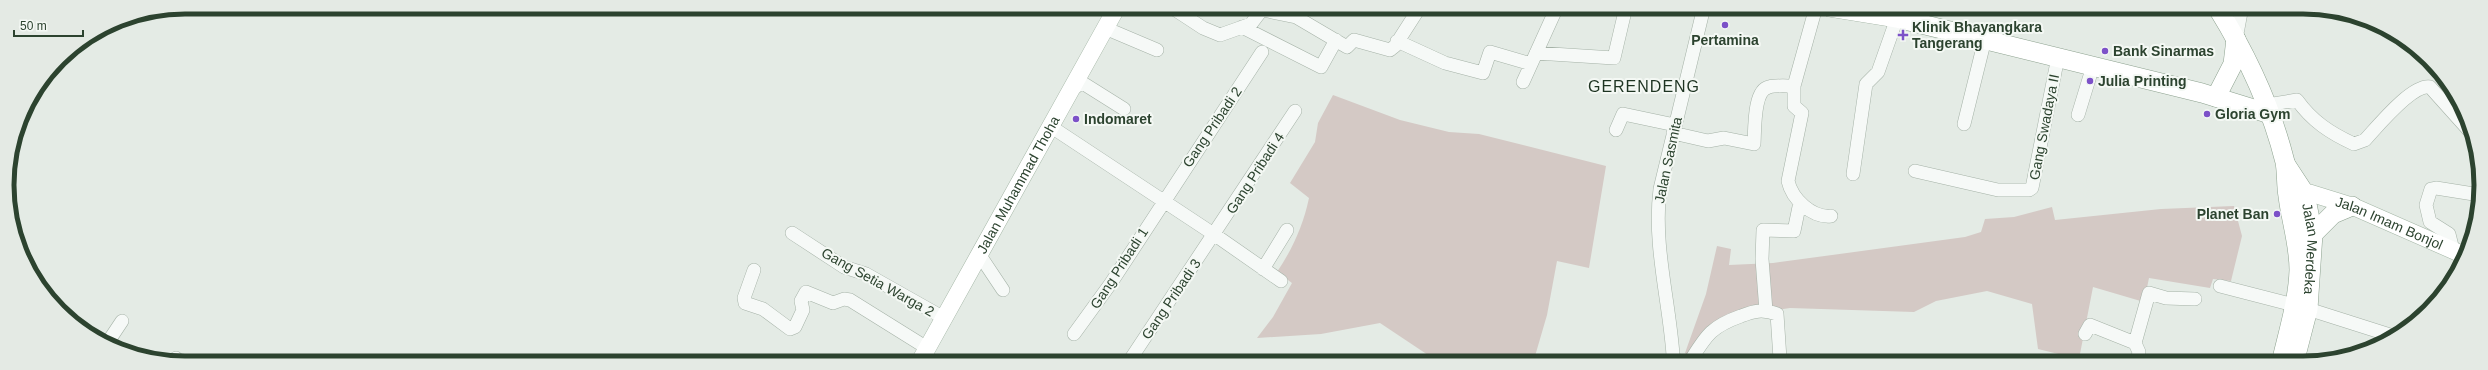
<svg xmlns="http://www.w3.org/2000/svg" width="2488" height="370" viewBox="0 0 2488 370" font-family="Helvetica,sans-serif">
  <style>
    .green { fill: #d4c9c5 }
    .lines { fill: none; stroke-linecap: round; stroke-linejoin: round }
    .minor-casing { stroke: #a5b2a7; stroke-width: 14 }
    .major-casing { stroke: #a4b6a6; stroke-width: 18 }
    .highway-casing { stroke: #8ca18e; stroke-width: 20 }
    .minor { stroke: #f6f9f7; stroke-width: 13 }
    .major { stroke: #fff; stroke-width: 17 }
    .highway { stroke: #fff; stroke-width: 19 }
    .poi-dot { fill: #7c51c8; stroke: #f4f8f4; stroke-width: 1.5 }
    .labels { text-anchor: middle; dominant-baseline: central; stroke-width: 4; stroke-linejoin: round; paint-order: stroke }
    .poi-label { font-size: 14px; font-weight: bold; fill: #2c432f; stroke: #f4f8f4; text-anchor: start }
    .street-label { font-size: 14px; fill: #2c432f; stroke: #f4f8f4 }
    .quarter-label { font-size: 16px; letter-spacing: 1px; fill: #1e3422; stroke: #f4f8f4 }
    .rim { fill: none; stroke: #2c432f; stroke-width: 5 }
  </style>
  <rect width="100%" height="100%" fill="#e4ebe5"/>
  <path class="green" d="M1333 95 1400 120 1449 132 1479 134 1606 166 1589 268 1557 261 1547 315 1533 363H1440L1380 323 1321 334 1257 338 1273 317 1292 283 1277 272C1293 248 1303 226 1309 198L1290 183 1315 142 1318 123Z
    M2234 206 2242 236 2231 281 2213 279 2210 288 2149 278 2144 302 2093 287 2079 359 2038 349 2032 304 1987 291 1936 301 1914 312 1790 308 1749 314 1722 325 1692 359 1685 353 1706 294 1717 246 1731 249 1729 265 1773 263 1965 237 1981 232 1985 219 2014 217 2052 207 2055 220 2161 209Z"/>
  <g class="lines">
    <defs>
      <path id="minor" d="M1171 7 1203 28 1220 35 1251 24 1264 7
        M1816 7 1794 86V106L1802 113 1788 181C1792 199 1812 218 1831 216
        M1263 10 1296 17 1347 47 1354 40 1390 50 1395 46 1420 7
        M1242 27 1321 67 1336 40
        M1105 28 1157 50
        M2236 39 2242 7
        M1397 41 1445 63 1483 73 1490 52 1531 64
        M1536 53 1614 58 1626 7
        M1523 82 1557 7
        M1072 86 1076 87 1081 82 1124 109
        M2267 105 2297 100C2312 121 2330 133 2354 144L2365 140C2378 126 2412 84 2430 87L2473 135
        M2078 115 2093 66
        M1964 124 1985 39
        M1050 126 1215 235 1281 281
        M1616 130 1623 114 1675 125
        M1673 133 1708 141 1724 138 1754 144C1755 131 1753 90 1769 87 1776 85 1786 86 1794 86
        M1915 171 1998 190H2029L2032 188 2058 57
        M1853 174 1866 84 1878 72 1897 18
        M792 233 844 267 866 274 944 318
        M2453 250 2449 234 2430 222 2426 205 2431 189 2436 188 2480 195
        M979 254 1003 290
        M1263 269 1287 230
        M754 270 744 298 745 303 763 309 790 329 795 327 803 310 801 301 806 292 833 303 844 299 850 300 927 348
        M2220 286 2294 305
        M2308 309 2393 336
        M1766 311 1762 259 1763 230 1794 231 1800 202
        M1074 334 1111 283 1262 52
        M2085 334 2090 325 2135 343 2139 352 2137 363
        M2135 343 2149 293 2166 298 2195 299
        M106 345 122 321
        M173 363 176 358
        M1128 363 1295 111
        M1677 363 1673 355C1669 299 1653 245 1660 189L1704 7
        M1689 363C1706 336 1710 327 1741 316 1754 311 1762 309 1777 314L1780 359 1793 363"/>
      <g id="major">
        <path id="s1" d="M2292 196 2310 193 2352 206 2466 256"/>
        <path id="s2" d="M919 363 1117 7"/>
      </g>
      <g id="highway">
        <path d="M1829 7 1897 18 2202 93 2270 114"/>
        <path d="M2217 7C2248 57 2271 106 2285 162 2287 173 2286 185 2288 196 2291 221 2299 244 2299 270 2298 301 2288 333 2281 363"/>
        <path d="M2216 97 2233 64 2236 39"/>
        <path id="s3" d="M2286 165 2305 194 2313 234 2308 309 2294 363"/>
        <path d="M2313 234 2333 214 2352 206"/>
      </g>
    </defs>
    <use href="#minor" class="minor-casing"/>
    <use href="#major" class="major-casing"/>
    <use href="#highway" class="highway-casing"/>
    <use href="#minor" class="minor"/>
    <use href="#major" class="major"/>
    <use href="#highway" class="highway"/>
  </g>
  <g class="poi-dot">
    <circle cx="1725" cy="25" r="4"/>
    <path d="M1901 29h4v4h4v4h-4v4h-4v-4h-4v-4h4z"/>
    <circle cx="2105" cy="51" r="4"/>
    <circle cx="2090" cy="81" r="4"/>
    <circle cx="2207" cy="114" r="4"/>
    <circle cx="1076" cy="119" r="4"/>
    <circle cx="2277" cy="214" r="4"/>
  </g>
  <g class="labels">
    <g class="poi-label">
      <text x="1912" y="27">Klinik Bhayangkara<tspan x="1912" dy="16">Tangerang</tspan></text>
      <text x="1725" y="40" text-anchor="middle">Pertamina</text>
      <text x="2113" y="51">Bank Sinarmas</text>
      <text x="2098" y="81">Julia Printing</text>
      <text x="2215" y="114">Gloria Gym</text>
      <text x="1084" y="119">Indomaret</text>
      <text x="2269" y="214" text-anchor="end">Planet Ban</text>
    </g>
    <g class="street-label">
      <text transform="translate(1212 127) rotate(-56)">Gang Pribadi 2</text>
      <text transform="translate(2044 127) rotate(-79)">Gang Swadaya II</text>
      <text transform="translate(1668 160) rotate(-78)">Jalan Sasmita</text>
      <text transform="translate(1255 173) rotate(-57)">Gang Pribadi 4</text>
      <text stroke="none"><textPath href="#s2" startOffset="204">Jalan Muhammad Thoha</textPath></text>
      <text stroke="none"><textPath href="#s1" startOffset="103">Jalan Imam Bonjol</textPath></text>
      <text stroke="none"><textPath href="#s3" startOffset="90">Jalan Merdeka</textPath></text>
      <text transform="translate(1119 268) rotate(-57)">Gang Pribadi 1</text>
      <text transform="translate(878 282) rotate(29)">Gang Setia Warga 2</text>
      <text transform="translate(1171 299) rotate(-56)">Gang Pribadi 3</text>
    </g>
    <g class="quarter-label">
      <text x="1644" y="86">GERENDENG</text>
    </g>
  </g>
  <path d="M0 0H2488V370H0ZM185 14H2303A171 171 0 0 1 2474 185V185A171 171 0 0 1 2303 356H185A171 171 0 0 1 14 185V185A171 171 0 0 1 185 14Z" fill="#e4eae4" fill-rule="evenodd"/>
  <path class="rim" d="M185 14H2303A171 171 0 0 1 2474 185V185A171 171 0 0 1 2303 356H185A171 171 0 0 1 14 185V185A171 171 0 0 1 185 14Z"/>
  <path d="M14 30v6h69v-6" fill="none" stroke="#2c432f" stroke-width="2"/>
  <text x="20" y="30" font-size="12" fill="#2c432f" stroke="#f4f8f4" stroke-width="3" paint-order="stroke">50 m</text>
</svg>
